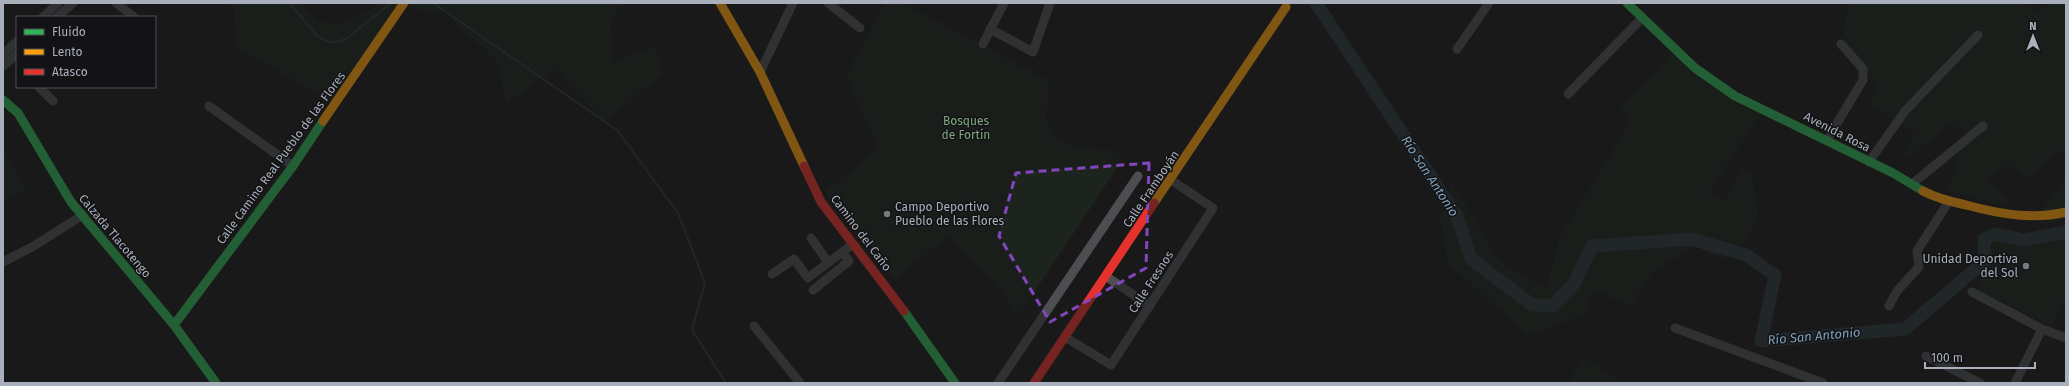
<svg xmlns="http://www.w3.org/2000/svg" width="2069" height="386" viewBox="0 0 2069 386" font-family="'Fira Sans',sans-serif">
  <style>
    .green { fill: #1c241d }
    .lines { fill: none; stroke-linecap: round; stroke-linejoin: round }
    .stream { stroke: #2a353c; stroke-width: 2 }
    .river { stroke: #2a353c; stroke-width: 13 }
    .street { stroke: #4d4e52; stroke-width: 9 }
    .fast { stroke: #30b455; stroke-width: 9 }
    .slow { stroke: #ff9f0a; stroke-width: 9 }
    .jam { stroke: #e5322d; stroke-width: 9 }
    .marked { fill: none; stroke: #8446be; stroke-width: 3; stroke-dasharray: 8 5; stroke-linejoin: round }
    .poi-dot { fill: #777a82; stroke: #131315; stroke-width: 1.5 }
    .labels { text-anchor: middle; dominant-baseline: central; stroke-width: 3; stroke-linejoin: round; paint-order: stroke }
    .park-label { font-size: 12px; fill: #7ea87f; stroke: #131315 }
    .street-label { font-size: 12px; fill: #a9afbb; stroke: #131315 }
    .poi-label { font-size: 12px; fill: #a9afbb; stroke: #131315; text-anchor: start }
    .water-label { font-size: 13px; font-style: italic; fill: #7da0b9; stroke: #131315 }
  </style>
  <rect width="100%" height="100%" fill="#191919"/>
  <path class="green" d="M227 3H301L318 21 341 25 381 3H399L333 104 236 46 234 9Z
    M412 3H624L610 20 612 62 656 46 662 74 605 122 555 69 507 103 495 59 457 25 446 12 409 9Z
    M885 3H904L1049 81 1046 119 1056 140 1088 149 1113 151 1124 158 1019 315 992 280 949 236 895 279 825 192 879 149 846 75Z
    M1849 3H2025L2038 13 2049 3H2066V151L2053 155 2026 179 2009 164 1988 180 2014 208 1948 191 1965 130 1949 125 1898 166 1915 133 1869 103 1878 88 1842 39Z
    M1672 53 1761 113 1709 193 1726 200 1742 168 1751 172 1758 213 1746 242 1721 260 1696 246 1653 271 1630 307 1595 289 1584 314 1528 336 1448 263 1440 220 1452 180 1498 260 1546 289 1560 237 1630 122 1621 106Z
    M3 147 26 189 3 203Z
    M2066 179V219L2042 224 2041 211Z
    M1996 236 2024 244 2066 236V296L2052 327 1977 289Z
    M1581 356 1623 383H1569Z"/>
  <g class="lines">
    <path class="stream" d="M290 3 317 36 331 43 346 39 391 3
      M433 3 617 130 678 213 705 283 692 330 726 383"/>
    <path class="river" d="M1316 3 1457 216 1471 259 1532 305 1552 306 1574 284 1592 246 1692 239 1746 255 1775 275 1761 341 1905 329 1985 261 1984 239 1996 234 2024 240 2066 232"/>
    <path class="street" d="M116 3 134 17
      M828 3 860 28
      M43 17 58 3
      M57 17 73 3
      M990 29 1033 52 1050 3
      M983 44 1004 3
      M1457 49 1489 3
      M3 54 17 41
      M3 66 17 54
      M760 72 793 3
      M39 87 53 101
      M1568 94 1642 18
      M209 106 293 166
      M1827 140 1863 80V69L1841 44
      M1869 162 1905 111 1978 35
      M1912 184 1983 126
      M811 238 828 262
      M3 262 32 247 83 215
      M772 274 794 259 808 278 853 244
      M1107 277 1150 306
      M813 290 849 261 842 252
      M1972 292 2042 329 2066 338
      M1889 306 1897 291 1919 267 1917 251 1949 201
      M754 326 800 383
      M1675 328 1823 383
      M1065 337 1111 365 1213 208 1171 180
      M1926 356 1980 383
      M998 383 1138 176
      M2015 383 2042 329"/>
    <path class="fast" d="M1627 3 1695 68 1735 96 1893 173 1923 191
      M3 100 18 113 71 202 174 325 216 383
      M904 311 955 383
      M174 325 293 166 323 121"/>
    <path class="slow" d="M720 3 760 72 804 166
      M323 121 404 3
      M1923 191C1936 198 1952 202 1966 205 2000 214 2032 220 2066 212
      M1154 203 1286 7"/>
    <path class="jam" d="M804 166 821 202 904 311
      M1034 383 1154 203"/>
  </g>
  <path d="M0 0H2069V386H0ZM1149 163 1146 268 1050 322 999 236 1016 173Z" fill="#191919" fill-opacity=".55" fill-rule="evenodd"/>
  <path class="marked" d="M1149 163 1146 268 1050 322 999 236 1016 173Z"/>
  <g class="poi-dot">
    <circle cx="887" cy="214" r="4"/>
    <circle cx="2026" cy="266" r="4"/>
  </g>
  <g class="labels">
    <g class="park-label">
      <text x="966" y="121">Bosques<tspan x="966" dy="14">de Fortín</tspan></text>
    </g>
    <g class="street-label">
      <text transform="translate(1837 132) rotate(27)">Avenida Rosa</text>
      <text transform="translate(281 158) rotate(-54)">Calle Camino Real Pueblo de las Flores</text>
      <text transform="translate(1151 189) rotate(-56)">Calle Framboyán</text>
      <text transform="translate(861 233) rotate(53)">Camino del Caño</text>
      <text transform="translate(115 236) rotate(50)">Calzada Tlacotengo</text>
      <text transform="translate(1151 282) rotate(-57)">Calle Fresnos</text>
    </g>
    <g class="poi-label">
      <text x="895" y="207">Campo Deportivo<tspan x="895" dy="14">Pueblo de las Flores</tspan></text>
      <text x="2018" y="259" text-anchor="end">Unidad Deportiva<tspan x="2018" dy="14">del Sol</tspan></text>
    </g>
    <g class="water-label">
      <text transform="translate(1430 176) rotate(57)">Río San Antonio</text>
      <text transform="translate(1814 336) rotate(-5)">Río San Antonio</text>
    </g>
  </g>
  <rect width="2069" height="386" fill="none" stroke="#a9afbb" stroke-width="8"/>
  <rect x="16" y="16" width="140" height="72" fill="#131315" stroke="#4f5157"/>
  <rect x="24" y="29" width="20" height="6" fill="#30b455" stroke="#4f5157"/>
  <text x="52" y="36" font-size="12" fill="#a9afbb">Fluido</text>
  <rect x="24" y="49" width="20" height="6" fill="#ff9f0a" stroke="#4f5157"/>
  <text x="52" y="56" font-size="12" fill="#a9afbb">Lento</text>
  <rect x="24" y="69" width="20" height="6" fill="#e5322d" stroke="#4f5157"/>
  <text x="52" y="76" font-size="12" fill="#a9afbb">Atasco</text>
  <g transform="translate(2033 36)" stroke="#131315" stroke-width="3" paint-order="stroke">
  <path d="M0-3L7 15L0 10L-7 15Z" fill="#a9afbb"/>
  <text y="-6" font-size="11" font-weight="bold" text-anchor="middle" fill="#a9afbb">N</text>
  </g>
  <path d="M1925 362v6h110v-6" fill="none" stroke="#a9afbb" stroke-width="2"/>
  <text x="1931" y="362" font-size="12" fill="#a9afbb" stroke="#131315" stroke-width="3" paint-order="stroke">100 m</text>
</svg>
